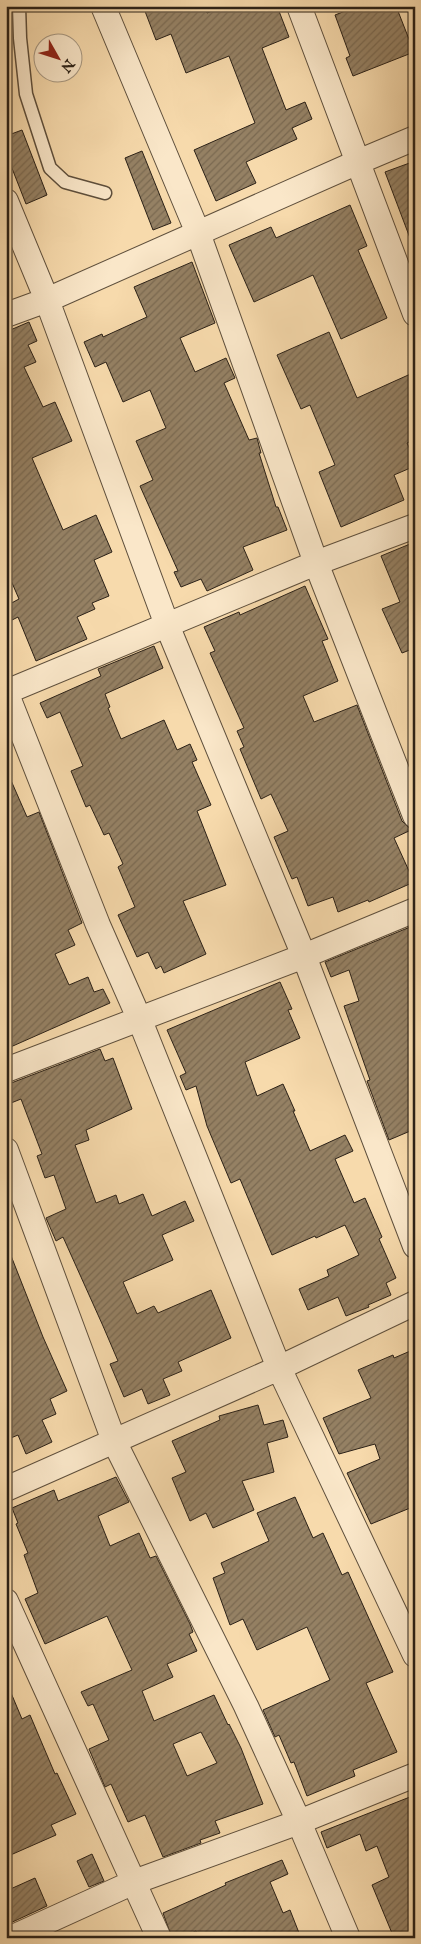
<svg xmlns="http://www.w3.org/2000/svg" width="421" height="1944" viewBox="0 0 421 1944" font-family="'IM FELL English',serif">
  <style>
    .building { fill: url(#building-hatch); stroke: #2b2117; fill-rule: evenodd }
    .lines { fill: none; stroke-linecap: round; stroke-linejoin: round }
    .lane-casing { stroke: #5e4f3c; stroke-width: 15 }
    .street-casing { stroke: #5e4f3c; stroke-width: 26 }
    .lane { stroke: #fae7c9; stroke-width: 12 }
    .street { stroke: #fae7c9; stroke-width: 24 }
  </style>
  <defs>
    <pattern id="building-hatch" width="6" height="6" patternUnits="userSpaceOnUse" patternTransform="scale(1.25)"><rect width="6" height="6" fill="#958164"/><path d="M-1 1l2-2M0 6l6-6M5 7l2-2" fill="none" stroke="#7a6951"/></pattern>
  </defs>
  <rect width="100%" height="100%" fill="#f7daac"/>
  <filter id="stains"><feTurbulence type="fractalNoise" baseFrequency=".004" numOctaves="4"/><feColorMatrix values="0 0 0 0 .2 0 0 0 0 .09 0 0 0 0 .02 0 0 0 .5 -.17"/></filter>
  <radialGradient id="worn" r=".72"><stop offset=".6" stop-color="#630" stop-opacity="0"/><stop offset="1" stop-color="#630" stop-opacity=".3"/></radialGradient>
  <path class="building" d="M143 6H205L207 13 224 6H277L289 37 262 48 286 110 305 102 312 119 292 128 297 139 246 162 256 183 216 201 194 150 255 123 229 56 186 73 171 34 156 40Z
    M358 6H396L414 52 353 76 346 58 350 56 335 15Z
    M22 130 47 195 26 204 6 153V136Z
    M142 151 171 223 153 230 125 158Z
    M415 161V245L413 246 385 172Z
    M350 205 367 246 358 250 387 318 341 339 313 275 254 302 229 245 271 227 276 238Z
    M192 262 215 323 180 338 195 372 226 358 235 378 224 383 249 440 257 438 261 453H259L276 507H278L287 530 243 547 253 570 207 591 201 579 181 587 174 572 178 571 140 486 153 480 136 441 166 428 150 390 123 402 106 362 95 367 84 342 102 334 103 337 147 317 134 287Z
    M29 322 37 341 28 345 36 362 24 367 43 407 55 402 72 441 32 458 63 530 96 515 112 552 94 560 109 596 92 603 95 609 77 617 87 639 36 661 18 617 12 620 6 606 19 599 6 569V328L8 331Z
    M329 332 357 398 415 372V439L407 443 415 460V466L394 475 404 500 341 527 319 472 335 465 310 405 301 409 277 355Z
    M410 544 411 546 415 544V648L402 653 382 609 400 602 381 556Z
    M305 586 328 639 322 641 338 681 303 696 314 722 357 705 402 821 411 830 394 838 414 882 369 902 368 900 338 912 333 897 308 906 297 877 292 879 274 837 288 831 271 794 261 799 240 749 244 747 237 731 244 728 210 653 215 651 204 627 239 612 240 615Z
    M154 646 163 668 105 694 110 707 108 708 121 739 164 720 177 750 190 744 197 760 192 762 211 805 197 811 226 885 183 901 206 954 164 973 161 966 156 969 148 952 137 957 118 915 135 907 118 867 123 864 109 833 104 835 90 805 86 807 71 771 83 766 60 712 47 718 40 703 101 676 98 669Z
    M6 769 27 817 39 812 82 923 68 930 75 945 55 954 69 985 88 977 94 992 103 989 110 1003 6 1049Z
    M415 925V1129L389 1140 367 1081 370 1080 344 1006 359 1001 349 970 331 977 325 962Z
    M280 982 292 1009 288 1010 300 1038 245 1062 257 1096 283 1084 295 1111H293L310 1151 345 1135 353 1151 335 1159 354 1203 365 1198 382 1237 379 1239 396 1278 386 1283 391 1295 368 1305 369 1307 346 1316 338 1297 308 1310 299 1289 329 1276 327 1270 359 1255 345 1225 316 1238 315 1236 272 1255 240 1179 231 1183 207 1126 196 1086 186 1090 180 1076 186 1073 167 1030Z
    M100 1049 105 1061 113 1058 132 1109 86 1130 89 1140 75 1145 96 1203 116 1195 119 1204 143 1194 152 1216 185 1201 194 1221 162 1235 173 1260 123 1282 137 1314 154 1306 158 1313 211 1290 231 1338 178 1362 182 1371 163 1379 170 1395 148 1404 142 1389 124 1397 110 1364 118 1361 103 1326 63 1237 56 1241 46 1218 66 1209 54 1175 45 1178 37 1156 42 1154 21 1099 6 1105V1085Z
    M6 1243 43 1337 67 1391 50 1399 56 1414 42 1420 52 1442 26 1454 18 1435 6 1440Z
    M415 1349V1506L371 1524 347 1473 380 1459 375 1444 339 1454 323 1418 371 1398 358 1370 393 1355 394 1358Z
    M258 1405 264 1425 283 1420 288 1437 267 1443 274 1472 242 1481 254 1510 213 1528 206 1513 190 1521 172 1478 186 1472 172 1441 220 1420 219 1416Z
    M116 1477 129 1502 98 1516 110 1546 139 1533 150 1558 156 1556 190 1624 193 1632 189 1634 197 1651 167 1664 173 1677 142 1691 154 1721 214 1695 228 1725 229 1724 241 1748 263 1804 215 1821 220 1833 200 1840 201 1843 163 1857 145 1815 128 1822 111 1784 105 1787 89 1749 109 1740 93 1704 88 1706 81 1692 132 1670 107 1616 45 1644 25 1599 38 1593 24 1555 28 1553 16 1524 18 1523 12 1508 54 1490 58 1501ZM201 1732 217 1763 187 1776 173 1744Z
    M295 1497 313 1538 323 1533 342 1575 348 1572 393 1672 366 1683 397 1752 353 1770 355 1776 307 1796 294 1762 291 1763 279 1735 275 1737 263 1710 330 1680 307 1627 257 1650 243 1619 230 1625 213 1578 225 1573 221 1563 269 1541 257 1513Z
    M6 1681 22 1719 30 1715 55 1774 57 1773 76 1814 51 1825 56 1835 6 1857Z
    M415 1795V1938H394L372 1885 389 1877 377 1846 366 1851 360 1834 327 1848 321 1832Z
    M92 1854 104 1881 89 1887 77 1861Z
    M282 1860 288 1874 270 1882 283 1913 290 1910 301 1938H199L196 1931 180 1938H172L163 1913 226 1885 225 1883Z
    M35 1878 47 1906 6 1925V1891Z"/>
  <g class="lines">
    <defs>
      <path id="lane" d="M19 6 20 38 26 94 50 168 65 182 105 193"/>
      <path id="street" d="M103 6 198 233 316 563 415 816
        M299 6 415 314
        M6 201 47 300 167 625 304 956 415 1246
        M6 315 47 300 358 162 415 138
        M6 692 98 925 139 1018 279 1368 415 1655
        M6 692 316 563 415 526
        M6 1070 304 956 415 910
        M6 1150 114 1441 246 1706 299 1822 348 1938
        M6 1489 279 1368 415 1303
        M6 1601 159 1938
        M11 1938 134 1882 299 1822 415 1775"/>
    </defs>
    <use href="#lane" class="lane-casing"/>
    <use href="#street" class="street-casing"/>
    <use href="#lane" class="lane"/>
    <use href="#street" class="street"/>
  </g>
  <rect width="421" height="1944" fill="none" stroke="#f7daac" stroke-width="25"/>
  <rect x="8" y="8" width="406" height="1929" fill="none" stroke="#2b2117" stroke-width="2.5"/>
  <rect x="12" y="12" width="396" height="1919" fill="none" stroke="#2b2117"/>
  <g transform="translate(58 58) rotate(129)"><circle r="24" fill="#fae7c9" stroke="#a79882"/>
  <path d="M0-4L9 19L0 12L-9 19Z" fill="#8f2418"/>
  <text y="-8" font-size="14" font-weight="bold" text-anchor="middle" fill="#2b2117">N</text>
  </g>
  <rect width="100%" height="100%" filter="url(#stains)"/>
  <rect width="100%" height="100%" fill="url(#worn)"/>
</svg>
